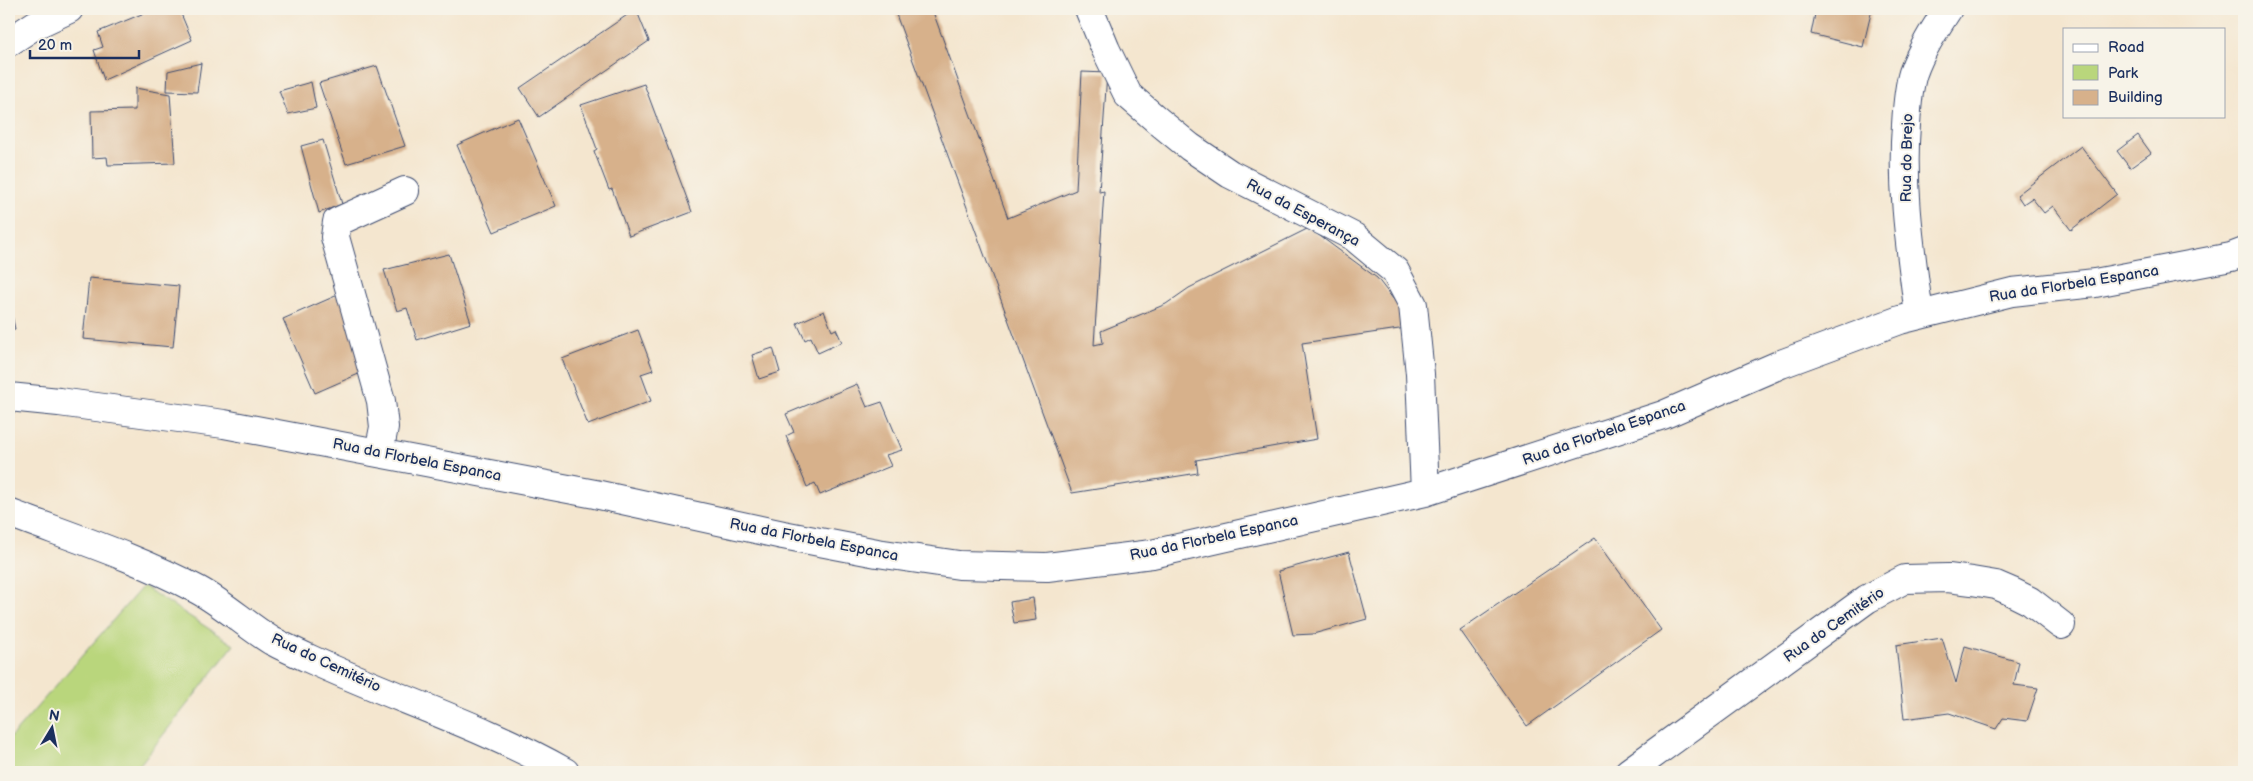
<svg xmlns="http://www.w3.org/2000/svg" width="2253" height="781" viewBox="0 0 2253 781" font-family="'Balsamiq Sans',sans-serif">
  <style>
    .green { fill: #b9d67c; stroke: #6a826d }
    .building { fill: #d7b18b }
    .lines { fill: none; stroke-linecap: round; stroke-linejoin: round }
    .minor-casing { stroke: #3c4a6f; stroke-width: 30 }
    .minor { stroke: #fff; stroke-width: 28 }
    .labels { text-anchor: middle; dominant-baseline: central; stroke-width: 4; stroke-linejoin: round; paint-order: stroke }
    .street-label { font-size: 15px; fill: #1b2f5e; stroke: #f7f3e8 }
  </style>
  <rect width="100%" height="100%" fill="#f7f3e8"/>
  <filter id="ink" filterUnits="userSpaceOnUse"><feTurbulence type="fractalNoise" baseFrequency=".02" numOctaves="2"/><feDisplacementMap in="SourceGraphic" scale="10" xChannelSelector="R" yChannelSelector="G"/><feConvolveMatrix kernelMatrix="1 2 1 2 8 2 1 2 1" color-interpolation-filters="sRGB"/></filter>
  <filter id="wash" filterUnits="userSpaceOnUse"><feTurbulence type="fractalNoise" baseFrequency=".0096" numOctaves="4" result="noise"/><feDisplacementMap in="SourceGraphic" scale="20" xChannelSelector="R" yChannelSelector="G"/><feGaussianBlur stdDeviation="1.12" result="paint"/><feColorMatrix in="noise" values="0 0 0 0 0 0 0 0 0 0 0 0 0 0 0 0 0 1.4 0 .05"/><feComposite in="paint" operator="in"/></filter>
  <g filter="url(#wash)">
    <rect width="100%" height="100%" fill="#f4e6cf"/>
    <path class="green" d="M143 586 234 645 134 772H9V739Z"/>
    <g id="blocks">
      <path class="building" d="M154 9H179L192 40 104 80 94 50 103 47 98 32Z
        M636 9 649 41 539 117 520 88Z
        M894 9H932L1008 218 1076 190 1082 72 1107 73 1099 192 1104 191 1094 345 1103 343 1101 331 1166 304 1189 288 1309 228 1377 278 1397 304 1406 328 1302 343 1317 439 1196 460 1198 473 1072 493Z
        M1816 9H1872L1863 47 1811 34Z
        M201 63 197 92 167 91 168 71Z
        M377 66 405 146 346 164 319 83Z
        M311 82 316 108 288 114 279 91Z
        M644 84 692 212 629 236 612 189 609 190 594 151 597 149 581 105Z
        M135 88 170 94 175 163 108 165 107 157 92 158 91 111 135 110Z
        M518 118 556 206 494 232 457 145Z
        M2138 135 2151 153 2130 168 2117 151Z
        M323 140 342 204 319 213 301 146Z
        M2081 146 2117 194 2071 230 2053 206 2044 213 2032 198 2023 204 2017 195Z
        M449 254 471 323 417 340 407 308 397 311 384 270Z
        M89 278 179 286 173 347 83 339Z
        M340 294 370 369 315 393 283 319Z
        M9 301 15 329 9 330Z
        M824 311 832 331 836 329 842 342 818 353 811 337 805 340 797 323Z
        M638 330 653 370 641 374 651 401 588 425 562 359Z
        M773 348 780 372 759 379 752 355Z
        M857 384 867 407 882 402 902 450 886 455 891 466 820 495 815 483 807 487 786 436 794 432 786 414Z
        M1595 538 1661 630 1527 726 1460 630Z
        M1349 552 1367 619 1313 634 1293 635 1278 571Z
        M1033 598 1036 620 1014 623 1010 602Z
        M1942 638 1956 683 1965 646 2019 662 2014 685 2038 688 2027 721 2003 718 1996 729 1949 713 1904 719 1896 645Z"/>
    </g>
  </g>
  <g filter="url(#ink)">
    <use href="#blocks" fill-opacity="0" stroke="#3c4a6f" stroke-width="1"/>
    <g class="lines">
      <defs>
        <path id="minor" d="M1089 9 1106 50 1128 95 1157 120 1190 147 1230 174 1354 237 1395 271 1413 305 1420 374 1425 492
          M9 42 35 25 69 9
          M1919 315C1911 252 1901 189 1906 125 1907 108 1908 89 1913 73 1921 50 1935 29 1948 9
          M9 397 59 402 224 424 595 494 783 535 877 553 959 565 1047 567 1152 554 1425 492 1663 415 1781 364 1900 320 2012 292 2095 283 2231 257 2244 252
          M379 453 384 427 381 401 335 237 337 222 405 191
          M9 513C72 537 138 558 198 590 224 604 246 625 272 641 284 647 297 653 310 659 394 698 484 726 565 772
          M1629 772 1867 599 1905 579 1948 578 1972 581 1996 585 2010 591 2030 601 2061 625"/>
      </defs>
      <use href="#minor" class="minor-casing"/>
      <use href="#minor" class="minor"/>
    </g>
  </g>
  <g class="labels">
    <g class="street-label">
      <text transform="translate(1907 158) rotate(-89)">Rua do Brejo</text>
      <text transform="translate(1303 213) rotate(28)">Rua da Esperança</text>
      <text transform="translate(2074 284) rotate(-9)">Rua da Florbela Espanca</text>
      <text transform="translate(1604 433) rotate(-19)">Rua da Florbela Espanca</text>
      <text transform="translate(417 460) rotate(11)">Rua da Florbela Espanca</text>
      <text transform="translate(1214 538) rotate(-12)">Rua da Florbela Espanca</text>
      <text transform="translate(814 540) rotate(11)">Rua da Florbela Espanca</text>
      <text transform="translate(1834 625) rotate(-35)">Rua do Cemitério</text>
      <text transform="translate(326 663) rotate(25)">Rua do Cemitério</text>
    </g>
  </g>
  <rect width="2253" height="781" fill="none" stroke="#f7f3e8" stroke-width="30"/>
  <rect x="2063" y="28" width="162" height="90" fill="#f7f3e8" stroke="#9fa5b1"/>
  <rect x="2073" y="44" width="25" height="8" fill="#ffffff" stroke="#9fa5b1"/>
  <text x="2108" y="52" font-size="15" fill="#1b2f5e">Road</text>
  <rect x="2073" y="65" width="25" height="15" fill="#b9d67c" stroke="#9fa5b1"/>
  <text x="2108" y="78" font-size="15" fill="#1b2f5e">Park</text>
  <rect x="2073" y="90" width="25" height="15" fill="#d7b18b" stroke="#9fa5b1"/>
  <text x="2108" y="102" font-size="15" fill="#1b2f5e">Building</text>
  <g transform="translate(52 728) rotate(10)" stroke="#f7f3e8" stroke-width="4" paint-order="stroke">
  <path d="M0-4L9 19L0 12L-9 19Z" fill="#1b2f5e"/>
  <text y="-8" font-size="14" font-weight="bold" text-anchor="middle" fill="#1b2f5e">N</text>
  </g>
  <path d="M30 50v8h109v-8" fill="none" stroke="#1b2f5e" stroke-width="2.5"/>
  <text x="38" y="50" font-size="15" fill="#1b2f5e" stroke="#f7f3e8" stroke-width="4" paint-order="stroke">20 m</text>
</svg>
